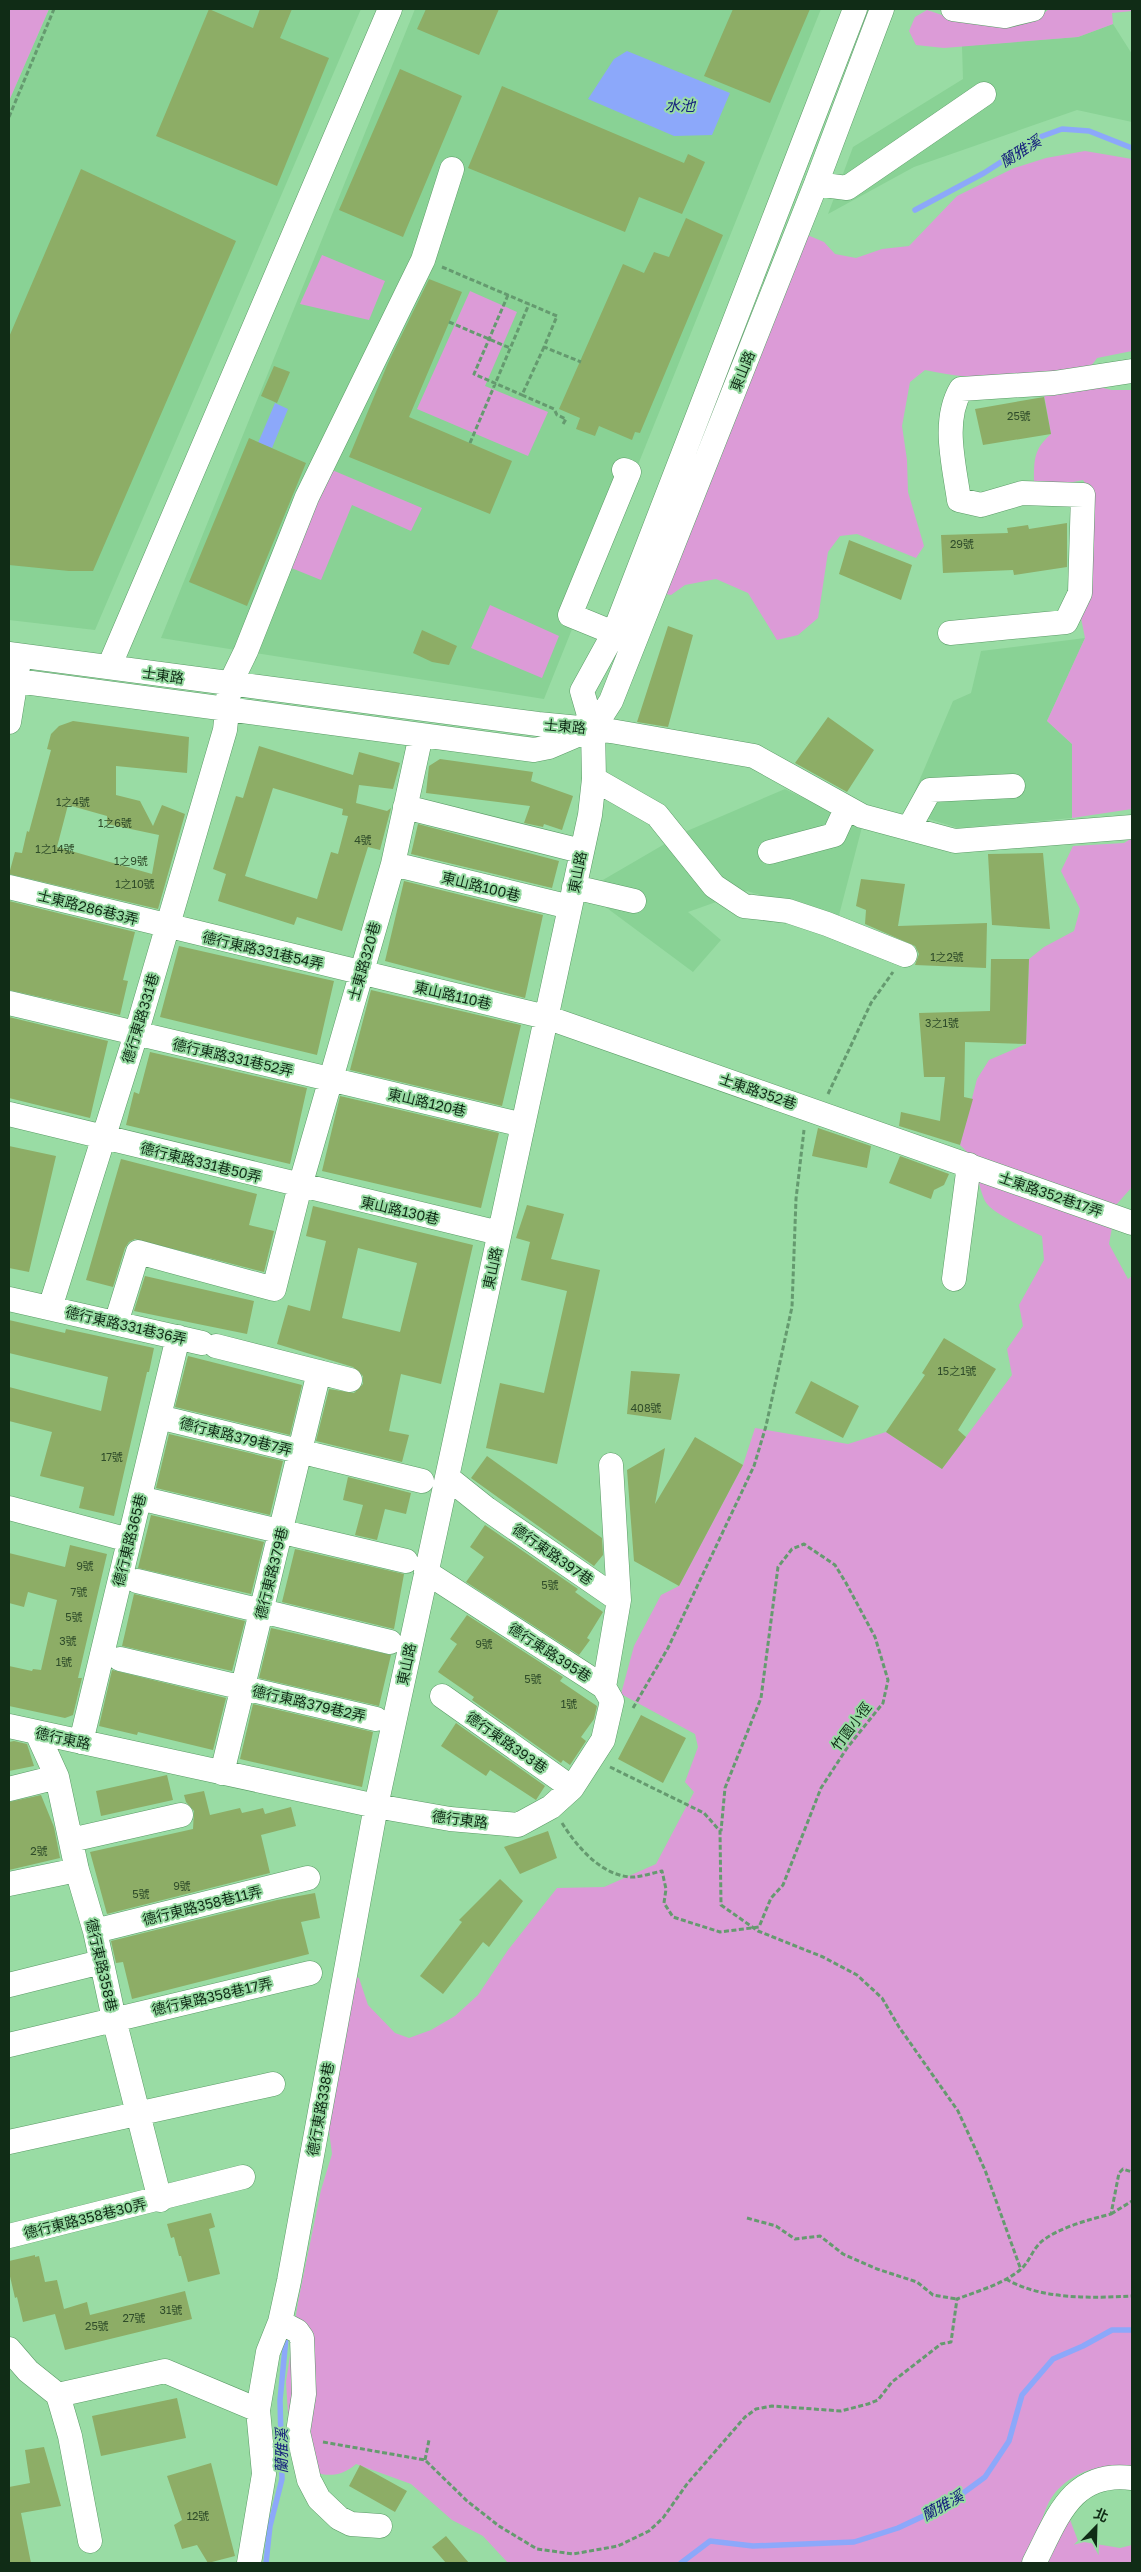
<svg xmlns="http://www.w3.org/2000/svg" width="1141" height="2572" viewBox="0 0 1141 2572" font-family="'Golos Text','Noto Sans TC',sans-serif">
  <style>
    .built { fill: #89d295 }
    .green { fill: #dc9bd7 }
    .water { fill: #8ca8fa }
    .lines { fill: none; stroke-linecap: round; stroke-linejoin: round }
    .stream { stroke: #8ca8fa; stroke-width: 5.5 }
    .building { fill: #8dad66; fill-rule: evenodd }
    .minor-casing { stroke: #5a9b66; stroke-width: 25 }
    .path { stroke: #659a6f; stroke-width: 3; stroke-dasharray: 5 2.5; stroke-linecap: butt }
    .minor { stroke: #fff; stroke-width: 24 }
    .labels { text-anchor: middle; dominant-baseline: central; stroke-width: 4; stroke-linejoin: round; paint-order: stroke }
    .number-label { font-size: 11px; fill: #2f4c2a }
    .street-label { font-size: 14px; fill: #102c16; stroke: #99dca4 }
    .water-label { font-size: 15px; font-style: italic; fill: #15207c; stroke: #99dca4 }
  </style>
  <rect width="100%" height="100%" fill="#99dca4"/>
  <path class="built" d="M49 9H361L95 630 9 620V101Z
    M415 9H821L544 699 161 638Z
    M1113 24 1132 54V122L1077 110 914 167 828 214 853 147 963 79 962 46 1078 37Z
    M1085 638 1047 721 1072 744V818L958 828 906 812 953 701 971 693 981 651Z
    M785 789 862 827 838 919 747 891 688 912 721 940 693 972 584 891 687 831Z"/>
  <path class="green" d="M9 9H49L9 101Z
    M1049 9H1132V11L1112 13 1113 24 1078 37 944 48 916 45 909 31 915 17 927 10 951 18 1043 14Z
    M1085 151 1132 159V351L1097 358 1087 372C1028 378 984 383 925 370L910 382 902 426 907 460 908 492 924 546 916 558 857 534 840 536 828 552 818 618 798 635 777 640 748 593 716 579 685 585 671 595 661 593 805 234 824 242 835 254 856 258 882 249 909 246 957 196 1014 168 1046 158Z
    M322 255 385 281 369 320 300 304Z
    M470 291 517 312 485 386 548 412 528 456 417 409Z
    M1090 385 1112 390H1132V809L1072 818V744L1047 721 1085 638 1081 618 1093 496 1083 480 1053 486 1034 481C1034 459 1034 449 1051 434L1043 389Z
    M325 467 422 508 411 531 352 505 321 580 284 565Z
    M490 605 559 636 542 678 471 648Z
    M1132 838V1187L1116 1205 1109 1244 1128 1279 1132 1276V2469C1102 2461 1065 2473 1049 2502 1039 2522 1037 2545 1025 2563H508L483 2536 452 2520 411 2484 356 2464C342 2476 330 2477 312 2472L289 2429 286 2382 298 2302 321 2190 332 2154 327 2115 353 1976 359 1978 368 2005 395 2033 409 2038 431 2030 455 2016 478 1995 508 1950 557 1888 604 1887 656 1864 694 1792 685 1782 698 1747 695 1734 621 1694 634 1646 661 1595 679 1586 743 1465 755 1428 848 1444 886 1432 942 1469 1012 1375 1007 1349 1023 1326 1019 1305 1044 1260 1042 1236C1029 1230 991 1213 985 1201 976 1181 978 1160 960 1145L977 1079 989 1060 1026 1044 1029 959 1044 947 1074 931 1080 909 1061 871 1073 846 1124 843Z
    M1069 2517 1078 2541 1120 2548 1132 2545V2563H1042Z"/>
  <path class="water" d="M627 51 730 93 712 135 674 136 588 99 614 59Z
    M275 403 288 409 272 448 258 443Z"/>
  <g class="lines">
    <path class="stream" d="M915 210 984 173 1040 137 1062 129 1089 131 1132 148
      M266 2563 270 2526 282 2479 280 2400 286 2338
      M681 2563 710 2541 753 2546 854 2542 898 2528 947 2505 985 2477 1009 2441 1022 2395 1053 2359 1083 2346 1112 2330H1132"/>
  </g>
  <path class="building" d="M209 9 253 28 260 9H292L280 38 329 58 277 186 156 136Z
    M426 9H499L479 55 417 29Z
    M733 9H810L770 103 704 76Z
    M400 69 462 96 403 237 339 210Z
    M502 86 684 163 688 154 705 162 682 214 639 197 625 232 468 168Z
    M81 169 236 241 93 571H69L9 565V337Z
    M686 218 723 235 640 433 635 432 632 440 599 426 595 436 576 429 580 418 559 409 623 264 644 273 654 252 669 257Z
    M429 279 462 292 409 417 512 461 490 514 349 457 388 363Z
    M274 366 290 372 277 403 261 396Z
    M1044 397 1051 434 983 445 975 409Z
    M249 438 306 463 247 606 189 582Z
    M1067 523V567L1014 575 1013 570 943 573 941 535 1008 533 1007 528 1028 525 1029 529Z
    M849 540 912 565 901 600 839 574Z
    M668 626 693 635 668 727 637 722Z
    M422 630 457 646 449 665 432 662 413 653Z
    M828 717 874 750 847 792 795 763Z
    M73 721 189 737 187 773 116 766V795L140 801 153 826 162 805 185 814 158 909 9 874 15 852 22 853 27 831 29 832 51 750 47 749 51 734 59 726ZM68 805 107 816V824L159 835 152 874 57 847Z
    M259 746 353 775 359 752 400 763 393 789 359 785 356 803 387 811 391 808 380 850 368 847 342 931 297 917 294 925 218 901 226 874 213 869 236 796 243 798ZM273 788 343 809 342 815 348 816 338 854 331 852 317 899 245 876Z
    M440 759 533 772 531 781 573 796 562 830 544 824 543 827 524 823 530 806 426 793 429 766Z
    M418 824 559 861 552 888 411 854Z
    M1043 853 1050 929 992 925 988 854Z
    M861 879 905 884 898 926 987 923 986 968 915 965 919 954 915 946 865 924 866 910 856 906Z
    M404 881 543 915 525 998 385 961Z
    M9 901 135 932 123 980 128 981 120 1015 9 990Z
    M179 946 334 981 317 1055 160 1017Z
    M991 959H1029L1026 1044 965 1042 964 1097 973 1099 960 1145 899 1126 901 1112 940 1121 945 1077H924L919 1013 990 1011Z
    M371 990 521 1025 502 1106 350 1070Z
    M9 1017 108 1041 90 1118 9 1098Z
    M150 1052 307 1088 290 1164 126 1125 134 1092 139 1094Z
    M340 1096 499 1133 481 1208 322 1171Z
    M818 1128 871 1146 867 1168 812 1156Z
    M9 1146 56 1156 29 1272 9 1268Z
    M900 1156 949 1174 944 1185 934 1190 931 1199 889 1183Z
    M121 1159 257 1194 249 1225 274 1231 264 1272 135 1239 129 1242 125 1248 113 1287 86 1280Z
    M527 1205 564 1214 551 1259 600 1270 557 1464 486 1448 500 1383 544 1393 567 1291 521 1280 530 1242 516 1238Z
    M313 1206 473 1245 441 1384 401 1374 389 1431 409 1435 402 1462 316 1441 329 1389 354 1393 363 1384V1376L353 1367 277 1344 288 1305 310 1311 326 1241 306 1236ZM358 1248 417 1263 400 1332 342 1318Z
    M145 1276 254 1301 247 1334 134 1311Z
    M9 1320 65 1333 66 1329 154 1348 149 1372H147L114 1516 79 1508 84 1487 40 1476 52 1432 9 1421V1387L101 1411 108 1377 9 1353Z
    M944 1338 996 1369 958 1430 966 1437 942 1469 886 1432 925 1375 922 1373Z
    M188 1356 302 1385 290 1435 175 1407Z
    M631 1371 680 1374 671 1420 627 1414Z
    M811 1381 859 1406 843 1438 795 1413Z
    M169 1434 283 1461 270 1515 156 1488Z
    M695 1437 743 1465 679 1586 634 1561 627 1470 665 1448 655 1504Z
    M487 1456 602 1538 603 1555 594 1566 471 1478Z
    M348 1477 411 1493 406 1514 385 1509 377 1540 355 1535 363 1505 343 1500Z
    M151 1515 264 1542 251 1594 138 1568Z
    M485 1525 578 1589 575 1592 603 1612 587 1638 590 1640 579 1655 466 1582 484 1557 470 1547Z
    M70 1545 107 1554 78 1678H82L73 1715 65 1718 9 1706V1666L32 1671 33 1669 41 1670 57 1600 28 1592 24 1607 9 1603V1553L65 1567Z
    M295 1549 404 1574 394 1629 282 1602Z
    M134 1594 245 1621 232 1671 122 1646Z
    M467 1615 563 1677 560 1681 597 1706 594 1719 581 1737 586 1741 570 1765 563 1760 561 1763 472 1700 474 1697 438 1672 457 1644 450 1639Z
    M271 1628 391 1655 379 1706 259 1678Z
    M112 1670 226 1698 213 1750 138 1732 137 1735 99 1726Z
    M253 1704 373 1732 362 1787 240 1759Z
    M641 1715 686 1738 663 1783 618 1759Z
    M456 1723 545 1786 536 1800 490 1770 486 1776 441 1746Z
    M14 1741 27 1744 34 1766 9 1771V1742Z
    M167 1775 173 1800 101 1816 96 1791Z
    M204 1791 210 1815 240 1808 242 1813 263 1808 265 1814 291 1807 296 1826 261 1835 270 1873 107 1914 90 1852 193 1829 194 1811 186 1802 184 1795Z
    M41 1795 54 1827 60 1858 9 1870V1802Z
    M548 1831 557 1858 520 1874 504 1847Z
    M500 1879 523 1901 489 1947 483 1942 443 1994 420 1976 462 1922 459 1920Z
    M315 1893 320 1918 301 1922 309 1954 132 1999 123 1962 116 1963 111 1941 277 1900Z
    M211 2213 215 2227 209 2229 220 2274 188 2282 181 2256H179L174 2237 171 2238 167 2224Z
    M35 2255V2257L39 2256 45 2282 57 2280 64 2309 87 2302 90 2315 185 2291 192 2319 65 2350 55 2314 23 2322 17 2297 15 2298 9 2272V2261Z
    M177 2398 186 2438 101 2456 92 2416Z
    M44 2447 61 2506 21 2513 31 2563H9V2487L30 2483 25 2450Z
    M211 2463 235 2556 208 2563 197 2545 182 2549 174 2525 182 2520 167 2476Z
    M360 2465 407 2491 395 2512 349 2486Z
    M446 2536 469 2563H446L432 2547Z"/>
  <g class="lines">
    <defs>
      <path id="minor" d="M953 9 1005 16 1033 9
        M816 184 847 188 984 94
        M614 633 570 615 629 472 624 470
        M950 633 1066 622 1080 593 1083 495 1022 493 981 505 959 500C954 464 942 421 961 389L1054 383 1132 371
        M9 654 538 724 611 731 754 756 862 816 955 841 1132 827
        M109 667 390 9
        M9 680 534 750 549 747 589 730
        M9 722 18 667
        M593 729 611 701 816 184 882 9
        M594 779 657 815 714 886 744 906 788 911 827 924 905 955
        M405 807 581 851
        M909 828 930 790 1013 786
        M770 852 834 835 846 809
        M393 864 570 907
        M9 887 546 1017 1132 1223
        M574 887 634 901
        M9 1003 523 1125
        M9 1114 499 1233
        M954 1279 969 1165
        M9 1299 202 1343
        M50 1308 136 1034 225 730 230 684 246 651 307 497 423 260 452 169
        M116 1323 138 1252 274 1289 300 1186 393 864 421 735
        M216 1346 350 1380
        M171 1420 422 1481
        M447 1477 487 1509 619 1600
        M152 1501 406 1561
        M9 1508 129 1540
        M426 1572 604 1687
        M137 1581 390 1642
        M120 1659 376 1719
        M442 1696 572 1788
        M9 1726 376 1806 450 1819 518 1825 551 1807 572 1788 603 1740 612 1701 604 1687 619 1600 611 1465
        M37 1733 57 1777 77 1870 95 1931 114 2019 160 2200
        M81 1742 178 1337
        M222 1773 319 1372
        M9 1789 57 1777
        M71 1840 181 1815
        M9 1884 77 1870
        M95 1931 308 1878
        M9 1985 101 1962
        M9 2045 310 1973
        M9 2142 273 2084
        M9 2236 243 2177
        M280 2322 297 2331 302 2338 304 2394 298 2432 309 2480 319 2499 339 2518 351 2524 380 2526
        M9 2349 28 2371 58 2395 70 2436 90 2541
        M58 2395 165 2371 258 2410
        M249 2563 264 2474 258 2410 268 2352 280 2322 289 2281 376 1806 590 815 594 779 593 729 582 691 614 633 855 9
        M1034 2563C1057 2519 1071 2470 1132 2478"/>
    </defs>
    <use href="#minor" class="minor-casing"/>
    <path class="path" d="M9 117 54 9
      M442 267 557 316 544 347 581 362
      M508 295 474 374 522 395
      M449 322 510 348
      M544 347 522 395 554 409 557 415 566 419 563 424
      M470 443 529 304
      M828 1094 871 1003 893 972
      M633 1708 668 1648 754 1466 766 1426 792 1307 796 1199 804 1130
      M610 1767 704 1813 720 1831 721 1905 758 1931 823 1957 857 1975 882 1998 899 2027 958 2111 985 2170 1021 2270
      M562 1823C577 1847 603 1878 635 1877 643 1876 653 1873 662 1871L666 1889 664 1903 673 1917 720 1932 759 1927 771 1898 783 1885 821 1788 847 1748 883 1703 888 1680 875 1637 846 1583 835 1565 804 1544 792 1549 778 1567 761 1698 725 1788 721 1831
      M1111 2214 1132 2201
      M747 2218 776 2226 795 2239 820 2236 843 2254 877 2269 917 2282 933 2295 957 2299
      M1006 2279C1042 2300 1091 2298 1132 2296
      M323 2442 425 2460 467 2501 499 2526 537 2549 573 2554 618 2546 649 2531 663 2518 687 2484 745 2417 756 2409 772 2406 841 2411 868 2404 878 2400 892 2382 941 2344 951 2342 957 2299C978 2291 1003 2284 1020 2270 1029 2263 1032 2250 1041 2242 1057 2228 1091 2219 1111 2214L1119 2173 1123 2169 1132 2172
      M425 2460 429 2440"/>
    <use href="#minor" class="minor"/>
  </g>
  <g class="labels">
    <g class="number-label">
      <text x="1019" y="415">25號</text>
      <text x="962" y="543">29號</text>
      <text x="73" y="801">1之4號</text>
      <text x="115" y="822">1之6號</text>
      <text x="363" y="839">4號</text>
      <text x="55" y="848">1之14號</text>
      <text x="131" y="860">1之9號</text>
      <text x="135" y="883">1之10號</text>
      <text x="947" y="956">1之2號</text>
      <text x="942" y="1022">3之1號</text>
      <text x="957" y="1370">15之1號</text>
      <text x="646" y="1407">408號</text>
      <text x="112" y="1456">17號</text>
      <text x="85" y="1565">9號</text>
      <text x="550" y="1584">5號</text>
      <text x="79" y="1591">7號</text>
      <text x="74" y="1616">5號</text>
      <text x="68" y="1640">3號</text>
      <text x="484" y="1643">9號</text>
      <text x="64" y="1661">1號</text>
      <text x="533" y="1678">5號</text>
      <text x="569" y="1703">1號</text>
      <text x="39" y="1850">2號</text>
      <text x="182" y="1885">9號</text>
      <text x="141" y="1893">5號</text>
      <text x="171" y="2309">31號</text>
      <text x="134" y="2317">27號</text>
      <text x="97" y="2325">25號</text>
      <text x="198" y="2515">12號</text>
    </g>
    <g class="street-label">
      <text transform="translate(742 371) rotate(-68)">東山路</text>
      <text transform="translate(163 675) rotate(8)">士東路</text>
      <text transform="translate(565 726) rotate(5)">士東路</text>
      <text transform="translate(577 872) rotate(-79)">東山路</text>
      <text transform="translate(481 886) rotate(14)">東山路100巷</text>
      <text transform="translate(88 907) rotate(14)">士東路286巷3弄</text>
      <text transform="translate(263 950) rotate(13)">德行東路331巷54弄</text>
      <text transform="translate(364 961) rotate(-74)">士東路320巷</text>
      <text transform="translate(453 995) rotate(13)">東山路110巷</text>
      <text transform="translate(140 1018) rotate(-73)">德行東路331巷</text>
      <text transform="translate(233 1057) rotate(13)">德行東路331巷52弄</text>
      <text transform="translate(758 1091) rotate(19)">士東路352巷</text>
      <text transform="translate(427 1102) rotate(13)">東山路120巷</text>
      <text transform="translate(201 1162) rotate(14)">德行東路331巷50弄</text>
      <text transform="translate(1051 1194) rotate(19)">士東路352巷17弄</text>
      <text transform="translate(400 1210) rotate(13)">東山路130巷</text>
      <text transform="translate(492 1268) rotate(-78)">東山路</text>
      <text transform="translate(126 1325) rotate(13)">德行東路331巷36弄</text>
      <text transform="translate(236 1436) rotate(14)">德行東路379巷7弄</text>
      <text transform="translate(129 1540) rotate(-76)">德行東路365巷</text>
      <text transform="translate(553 1554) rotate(35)">德行東路397巷</text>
      <text transform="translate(271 1573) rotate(-76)">德行東路379巷</text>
      <text transform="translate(550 1652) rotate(33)">德行東路395巷</text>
      <text transform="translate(406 1664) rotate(-78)">東山路</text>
      <text transform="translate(309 1703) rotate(13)">德行東路379巷2弄</text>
      <text transform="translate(851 1726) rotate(-53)">竹園小徑</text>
      <text transform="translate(63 1738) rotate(12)">德行東路</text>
      <text transform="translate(507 1742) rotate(35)">德行東路393巷</text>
      <text transform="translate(460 1819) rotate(7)">德行東路</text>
      <text transform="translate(202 1905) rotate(-14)">德行東路358巷11弄</text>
      <text transform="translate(102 1965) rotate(77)">德行東路358巷</text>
      <text transform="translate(212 1996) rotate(-13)">德行東路358巷17弄</text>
      <text transform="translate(320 2109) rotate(-80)">德行東路338巷</text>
      <text transform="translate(85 2218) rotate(-14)">德行東路358巷30弄</text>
    </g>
    <g class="water-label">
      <text x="680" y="105">水池</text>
      <text transform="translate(1020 151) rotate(-32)">蘭雅溪</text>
      <text transform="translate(281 2451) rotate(-90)">蘭雅溪</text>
      <text transform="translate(942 2505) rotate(-29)">蘭雅溪</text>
    </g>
  </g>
  <rect width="1141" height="2572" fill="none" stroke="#102c16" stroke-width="20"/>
  <g transform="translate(1096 2527) rotate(23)" stroke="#99dca4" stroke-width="4" paint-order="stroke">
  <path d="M0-4L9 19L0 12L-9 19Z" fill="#102c16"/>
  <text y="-8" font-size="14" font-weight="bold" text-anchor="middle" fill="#102c16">北</text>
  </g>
</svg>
